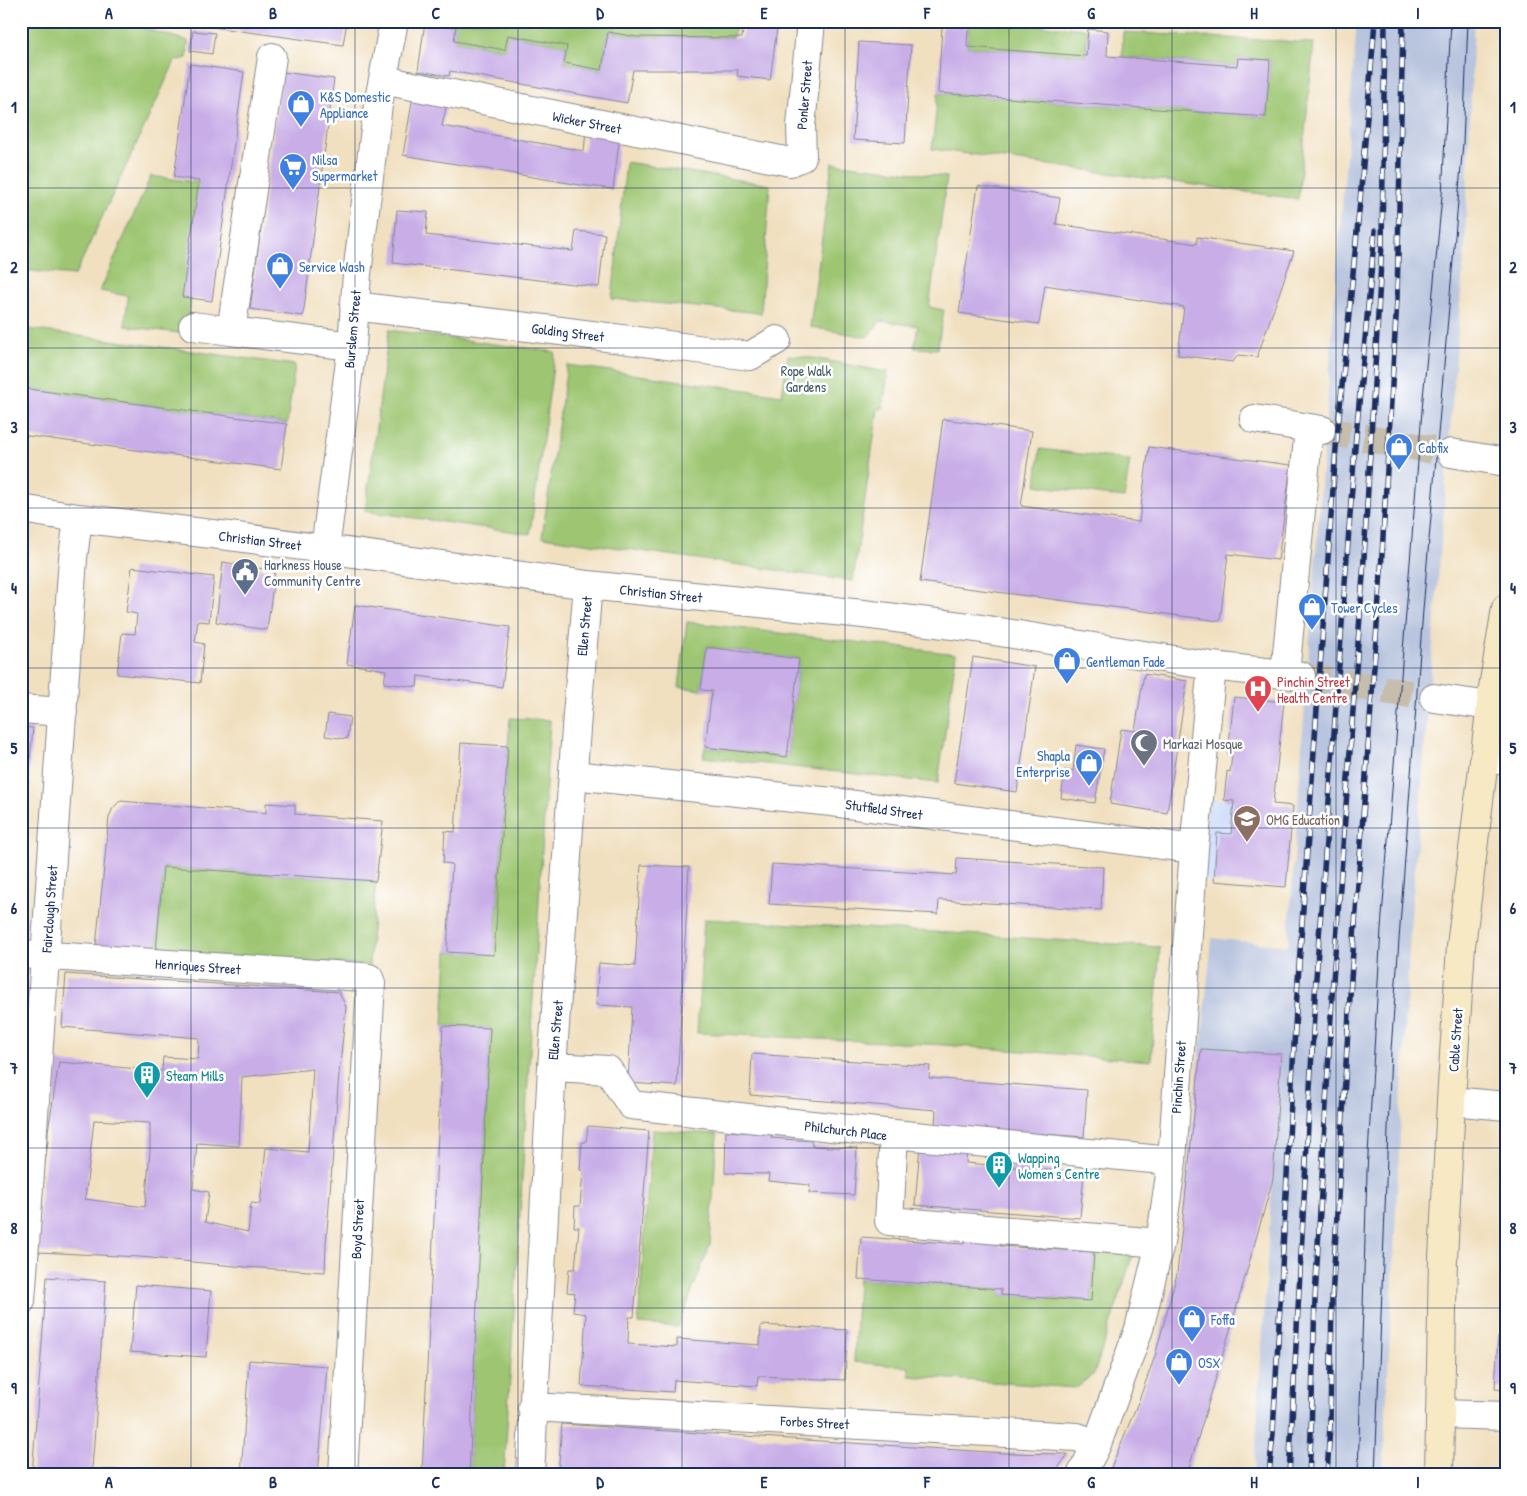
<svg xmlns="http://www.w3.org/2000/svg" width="1527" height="1496" viewBox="0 0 1527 1496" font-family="'Patrick Hand',sans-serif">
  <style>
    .built { fill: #cddbfa }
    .industrial { fill: #b9c5de }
    .green { fill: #9ec672; stroke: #5c7a68 }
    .building { fill: #c8ade7; fill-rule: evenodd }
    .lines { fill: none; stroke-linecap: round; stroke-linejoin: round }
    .street-tunnel { stroke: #c6bdac; stroke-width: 28; stroke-dasharray: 28 14; stroke-linecap: butt }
    .street-casing { stroke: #86888f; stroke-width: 30 }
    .secondary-casing { stroke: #86888f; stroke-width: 30 }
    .street { stroke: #fff; stroke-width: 28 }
    .secondary { stroke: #f6e9c3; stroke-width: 28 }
    .tram { stroke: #1b2f5e; stroke-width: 1 }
    .rail-casing { stroke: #1b2f5e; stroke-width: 5.5 }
    .rail { stroke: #fff; stroke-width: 4; stroke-dasharray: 11; stroke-linecap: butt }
    .grid { fill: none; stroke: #1b2f5e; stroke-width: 1; stroke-opacity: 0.55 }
    .labels { text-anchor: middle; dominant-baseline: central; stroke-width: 5; stroke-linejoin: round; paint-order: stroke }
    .street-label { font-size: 14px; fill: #1b2f5e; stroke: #fff }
    .shop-label { font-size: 14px; fill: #366cbe; stroke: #fff; text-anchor: start }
    .park-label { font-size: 14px; fill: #425c64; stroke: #fff }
    .service-label { font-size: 14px; fill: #4e5e75; stroke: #fff; text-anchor: start }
    .health-label { font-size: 14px; fill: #be3a42; stroke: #fff; text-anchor: start }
    .worship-label { font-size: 14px; fill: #5b616d; stroke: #fff; text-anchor: start }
    .education-label { font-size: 14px; fill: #785e54; stroke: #fff; text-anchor: start }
    .culture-label { font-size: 14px; fill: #0d838f; stroke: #fff; text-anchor: start }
    .neatline { fill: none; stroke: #1b2f5e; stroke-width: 2 }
    .grid-label { font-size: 16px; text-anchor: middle; font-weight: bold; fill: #1b2f5e }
  </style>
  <rect width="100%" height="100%" fill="#fff"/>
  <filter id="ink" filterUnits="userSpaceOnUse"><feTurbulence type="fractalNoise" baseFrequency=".02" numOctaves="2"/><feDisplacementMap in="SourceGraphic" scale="10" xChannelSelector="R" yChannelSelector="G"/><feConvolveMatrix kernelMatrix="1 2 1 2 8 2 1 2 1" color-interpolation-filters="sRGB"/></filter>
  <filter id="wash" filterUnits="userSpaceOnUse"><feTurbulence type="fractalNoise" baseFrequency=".0096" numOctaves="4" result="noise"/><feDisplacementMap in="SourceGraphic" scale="20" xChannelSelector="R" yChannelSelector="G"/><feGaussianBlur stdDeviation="1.12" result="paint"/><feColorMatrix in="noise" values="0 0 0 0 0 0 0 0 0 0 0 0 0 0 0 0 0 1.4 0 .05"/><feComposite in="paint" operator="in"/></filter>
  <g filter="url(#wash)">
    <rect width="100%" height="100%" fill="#f1e0c0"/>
    <path class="built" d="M1208 799 1293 806 1286 887 1201 881Z"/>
    <path class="industrial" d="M1357 21H1474L1465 243 1410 931 1383 1475H1254L1272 1182 1228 1340 1187 1475 1150 1373 1177 1274 1212 938 1288 946 1306 688 1337 269Z"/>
    <path class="green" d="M21 21H119L188 41 187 58 175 61 75 275 21 270Z
      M741 21 731 38 637 37 608 32 602 70 564 63 567 46 509 35 505 50 454 41 456 26 425 22Z
      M969 21 1088 29 1086 56 967 47Z
      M1123 32 1314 43 1298 199 932 149 938 93 1266 117 1270 60 1238 58 1237 66 1122 57Z
      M626 162 770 185 761 313 612 299Z
      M832 163 947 177 929 307 944 310 937 349 914 348 918 326 881 321 867 337 810 327Z
      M151 176 208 184 186 334 125 326 128 296 100 291Z
      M21 328 295 365 287 424 21 388Z
      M389 330 555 352 530 534 365 511Z
      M788 355C822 358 855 367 888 372L883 408 878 409 853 581 542 537 567 365 782 395Z
      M1040 449 1130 460 1124 498 1036 485Z
      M687 622 956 654 938 783 703 757 705 747 787 757 799 659 707 647 701 690 679 687Z
      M510 718 550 720 504 1475H469L490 1028 443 1026 447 952 494 954Z
      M163 867 376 881 369 965 156 953Z
      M704 919 951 933 1160 947 1151 1061 944 1045 697 1033Z
      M652 1130 717 1134 710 1245 678 1327 638 1324Z
      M1094 1252 1133 1254 1094 1374 1075 1388 909 1376V1367L854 1362 858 1279 1001 1289V1295L1091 1301Z"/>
    <g id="blocks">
      <path class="building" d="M177 21H347L343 45 183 23Z
        M744 21H778L770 80 737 76 738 70H633L627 103 450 71 449 76 418 71 425 22 456 26 454 41 505 50 508 35 567 46 564 63 602 70 608 32 637 37 742 38Z
        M942 26 968 28 967 47 1086 56 1088 29 1108 31 1107 56 1237 66 1238 58 1270 60 1266 117 938 93Z
        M193 31 215 33 212 54 190 51Z
        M859 42 911 45 905 143 853 140Z
        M190 64 244 72 212 301 182 297 199 181 174 177Z
        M282 72 334 79 303 316 250 309Z
        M413 96 447 103 442 126 584 151 586 131 620 135 613 189 580 185 403 155Z
        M978 186 1060 198 1056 224 1197 244V237L1294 251 1257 357 1238 355 1233 362 1178 355 1184 307 1045 285 1039 324 959 313Z
        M397 210 428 212 426 235 573 251 576 231 605 234 599 287 393 263Z
        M21 388 287 424 281 469 21 435Z
        M943 419 1032 431 1021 506 1139 522 1149 447 1291 465 1278 560 1228 554 1220 621 920 582Z
        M223 562 275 571 267 630 216 622Z
        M132 567 214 577 209 622 198 621 195 642 204 644 200 683 117 674 122 633 135 634 137 614 126 612Z
        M355 605 510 627 502 687 418 676 417 687 384 683 386 670 347 664Z
        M707 647 799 659 787 757 705 747 712 691 701 690Z
        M973 657 1035 667 1017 792 954 783Z
        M1144 674 1187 681 1167 813 1110 804 1121 729 1135 731Z
        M1234 697 1284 702 1273 804 1293 806 1286 887 1214 881 1217 833 1231 834 1234 801 1224 800 1227 771 1230 772 1232 755 1228 754Z
        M328 714 350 717 347 739 325 736Z
        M21 727 33 728 23 836H21Z
        M461 743 508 746 494 955 447 952 452 864 443 863 445 831 455 832Z
        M1076 745 1104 749 1095 803 1061 798 1065 770 1073 771Z
        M120 801 266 813V803L295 805V814L383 821 376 881 163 867 156 953 96 947 109 817 113 808Z
        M957 858 1103 867 1101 910 939 900 938 914 769 904 772 864 956 875Z
        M641 865 689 867 677 1086 628 1083 632 1007 596 1005 599 963 635 966Z
        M66 974 339 992 346 1007 339 1074 326 1244 325 1272 245 1267 140 1257 38 1252 41 1191 48 1141V1131L59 1062 162 1071 163 1057 198 1059 199 1038 62 1027ZM313 1069 308 1152 266 1148 260 1204 251 1203 248 1232 205 1222 209 1192 193 1189 197 1143 239 1146 242 1077ZM94 1120 150 1123V1151L145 1207 85 1199Z
        M443 1026 490 1028 469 1475H422Z
        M1201 1049 1281 1054 1273 1179 1230 1330 1187 1475H1108L1139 1400 1155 1356 1177 1274Z
        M752 1054 930 1066 929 1078 1087 1090 1084 1137 935 1126 936 1110 750 1095Z
        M588 1126 649 1131 634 1317H629L628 1344 677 1347V1339L760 1345 761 1325 847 1330 845 1380 758 1376 757 1386 674 1380 673 1392 581 1386 586 1314 573 1312 575 1293 567 1292 569 1269H575L579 1227H574L575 1206H580L583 1171 580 1170 582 1142H586Z
        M726 1131 772 1134 771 1138 812 1141V1146L857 1148 854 1195 809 1193 810 1185 768 1181 769 1174 725 1173Z
        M920 1145 967 1149 966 1163 1084 1173 1080 1218 915 1205Z
        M964 1235 1000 1237V1246L1094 1252 1091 1301 1001 1295V1289L858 1279 861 1237 964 1244Z
        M47 1277 106 1281 92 1469 145 1471V1475H32Z
        M136 1285 211 1291 206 1357 130 1352Z
        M1498 1337 1506 1338V1389L1495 1388Z
        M249 1360 327 1366 318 1475H241Z
        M562 1424 1004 1453 1068 1454 1053 1475H558Z"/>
    </g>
  </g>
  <g filter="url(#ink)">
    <use href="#blocks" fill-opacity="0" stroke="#86888f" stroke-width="1"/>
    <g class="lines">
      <path class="street-tunnel" d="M1322 430 1451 453
        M1301 676 1434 698"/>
      <defs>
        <path id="street" d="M272 57 231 331 352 346
          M383 80 790 162 802 157 801 126 811 21
          M354 306 561 331 750 356 777 340
          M193 326 231 331
          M1254 419 1322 430
          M1451 453 1506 462
          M21 509 78 518 237 537 588 585 863 614 969 627 1212 666 1301 676
          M325 549 352 346 357 274 378 105 394 21
          M1285 674 1309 428
          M1434 698 1491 706
          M21 709 63 712
          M1484 758 1506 761
          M573 775 832 802 1194 849
          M21 954 363 977 369 978 371 983 343 1475
          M552 1067 608 1070 631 1105 894 1134 889 1221 1160 1243
          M1451 1101 1506 1106
          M894 1134 1172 1161
          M21 1301 73 558 78 518
          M532 1407 1077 1437 1097 1444
          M1440 1414 1506 1416
          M530 1475 552 1067 577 715 588 585
          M1081 1475 1097 1444 1139 1329 1160 1243 1172 1161 1194 849 1212 666"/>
        <path id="secondary" d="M1439 1475 1443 1258 1451 1101 1461 946 1493 688 1506 608"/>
      </defs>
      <use href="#street" class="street-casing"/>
      <use href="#secondary" class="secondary-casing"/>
      <use href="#street" class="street"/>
      <use href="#secondary" class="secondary"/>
      <path class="tram" d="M1358 1475 1367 1172 1381 929 1423 398 1442 196 1451 21
        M1375 1475 1391 1050 1423 610 1463 143 1468 21"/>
      <defs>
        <path id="rail" d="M1269 1475 1273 1434 1296 1009 1317 709 1336 448 1360 201 1375 21
          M1289 1475 1316 978 1355 447 1375 231
          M1309 1475 1311 1433 1315 1299 1333 981 1363 575 1377 332 1382 244 1385 21
          M1327 1475 1330 1426 1332 1300 1351 979 1381 571 1397 300 1403 21"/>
      </defs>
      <use href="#rail" class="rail-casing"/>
      <use href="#rail" class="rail"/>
    </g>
  </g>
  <path class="grid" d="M191 21V1475M355 21V1475M518 21V1475M682 21V1475M845 21V1475M1009 21V1475M1172 21V1475M1336 21V1475M21 188H1506M21 348H1506M21 508H1506M21 668H1506M21 828H1506M21 988H1506M21 1148H1506M21 1308H1506"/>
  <defs>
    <symbol id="shop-pin" viewBox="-11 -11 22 30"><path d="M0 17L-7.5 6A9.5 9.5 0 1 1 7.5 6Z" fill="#3f7fe0" stroke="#fff"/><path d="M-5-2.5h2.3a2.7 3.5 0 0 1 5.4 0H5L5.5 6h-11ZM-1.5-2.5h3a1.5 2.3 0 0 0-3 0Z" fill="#fff"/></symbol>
    <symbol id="supermarket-pin" viewBox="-11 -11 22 30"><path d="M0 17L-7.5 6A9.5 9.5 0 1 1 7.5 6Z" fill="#3f7fe0" stroke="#fff"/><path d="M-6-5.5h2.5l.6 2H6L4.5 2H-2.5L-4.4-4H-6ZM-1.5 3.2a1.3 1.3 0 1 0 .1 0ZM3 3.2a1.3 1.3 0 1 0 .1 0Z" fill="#fff"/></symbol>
    <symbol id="civic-pin" viewBox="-11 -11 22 30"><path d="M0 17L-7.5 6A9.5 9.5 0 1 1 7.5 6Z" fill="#5c6f8a" stroke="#fff"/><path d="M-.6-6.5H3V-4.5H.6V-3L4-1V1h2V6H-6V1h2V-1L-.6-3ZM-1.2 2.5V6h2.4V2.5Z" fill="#fff"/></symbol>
    <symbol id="hospital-pin" viewBox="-11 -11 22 30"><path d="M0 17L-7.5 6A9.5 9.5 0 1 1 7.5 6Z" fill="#e0444e" stroke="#fff"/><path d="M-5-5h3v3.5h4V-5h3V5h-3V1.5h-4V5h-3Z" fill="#fff"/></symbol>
    <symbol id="mosque-pin" viewBox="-11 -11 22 30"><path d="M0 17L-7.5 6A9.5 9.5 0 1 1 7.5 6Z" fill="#6b7280" stroke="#fff"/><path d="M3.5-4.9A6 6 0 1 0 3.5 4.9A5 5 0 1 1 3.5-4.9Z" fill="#fff"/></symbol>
    <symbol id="school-pin" viewBox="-11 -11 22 30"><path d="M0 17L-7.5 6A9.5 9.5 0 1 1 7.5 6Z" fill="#8d6e63" stroke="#fff"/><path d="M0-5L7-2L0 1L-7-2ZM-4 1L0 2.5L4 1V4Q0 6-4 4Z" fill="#fff"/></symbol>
    <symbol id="building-pin" viewBox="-11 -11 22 30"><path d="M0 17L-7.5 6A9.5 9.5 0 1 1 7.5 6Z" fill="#0f9aa8" stroke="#fff"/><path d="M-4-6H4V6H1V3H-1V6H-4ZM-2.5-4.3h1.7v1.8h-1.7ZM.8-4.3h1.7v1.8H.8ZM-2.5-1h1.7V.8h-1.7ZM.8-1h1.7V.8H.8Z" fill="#fff"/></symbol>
  </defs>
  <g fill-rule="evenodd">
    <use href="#shop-pin" x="285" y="88" width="32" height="43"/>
    <use href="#supermarket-pin" x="277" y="151" width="32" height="43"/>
    <use href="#shop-pin" x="264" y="250" width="32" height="43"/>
    <use href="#shop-pin" x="1383" y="431" width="32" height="43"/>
    <use href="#civic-pin" x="229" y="556" width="32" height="43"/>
    <use href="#shop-pin" x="1296" y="591" width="32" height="43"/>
    <use href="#shop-pin" x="1051" y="645" width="32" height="43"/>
    <use href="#hospital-pin" x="1242" y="673" width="32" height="43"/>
    <use href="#mosque-pin" x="1128" y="727" width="32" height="43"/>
    <use href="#shop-pin" x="1073" y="747" width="32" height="43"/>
    <use href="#school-pin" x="1231" y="803" width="32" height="43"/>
    <use href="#building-pin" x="131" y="1059" width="32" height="43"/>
    <use href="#building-pin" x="983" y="1149" width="32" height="43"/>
    <use href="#shop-pin" x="1176" y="1303" width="32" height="43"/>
    <use href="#shop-pin" x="1163" y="1346" width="32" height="43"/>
  </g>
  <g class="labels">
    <g class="street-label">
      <text transform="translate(804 95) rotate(-85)">Ponler Street</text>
      <text transform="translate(587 122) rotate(11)">Wicker Street</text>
      <text transform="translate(352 329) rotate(-85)">Burslem Street</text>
      <text transform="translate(568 332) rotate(7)">Golding Street</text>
      <text transform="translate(260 540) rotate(7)">Christian Street</text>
      <text transform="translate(661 593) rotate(6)">Christian Street</text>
      <text transform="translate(584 626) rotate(-85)">Ellen Street</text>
      <text transform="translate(884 809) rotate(8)">Stutfield Street</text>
      <text transform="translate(49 909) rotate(-86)">Fairclough Street</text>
      <text transform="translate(198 966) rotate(4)">Henriques Street</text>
      <text transform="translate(555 1030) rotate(-85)">Ellen Street</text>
      <text transform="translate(1455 1040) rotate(-86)">Cable Street</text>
      <text transform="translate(1178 1077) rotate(-86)">Pinchin Street</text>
      <text transform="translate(846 1130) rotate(7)">Philchurch Place</text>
      <text transform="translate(357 1229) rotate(-87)">Boyd Street</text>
      <text transform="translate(815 1422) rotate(3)">Forbes Street</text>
    </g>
    <g class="shop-label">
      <text x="320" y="96">K&amp;S Domestic<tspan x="320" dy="16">Appliance</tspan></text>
      <text x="312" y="159">Nilsa<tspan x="312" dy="16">Supermarket</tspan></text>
      <text x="299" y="266">Service Wash</text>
      <text x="1418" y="447">Cabfix</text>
      <text x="1331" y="607">Tower Cycles</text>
      <text x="1086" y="661">Gentleman Fade</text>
      <text x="1070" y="755" text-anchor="end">Shapla<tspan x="1070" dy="16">Enterprise</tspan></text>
      <text x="1211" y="1319">Foffa</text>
      <text x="1198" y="1362">OSX</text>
    </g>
    <g class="park-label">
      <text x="806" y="370">Rope Walk<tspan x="806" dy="16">Gardens</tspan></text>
    </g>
    <g class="service-label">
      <text x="264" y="564">Harkness House<tspan x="264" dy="16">Community Centre</tspan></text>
    </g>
    <g class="health-label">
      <text x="1277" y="681">Pinchin Street<tspan x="1277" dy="16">Health Centre</tspan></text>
    </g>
    <g class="worship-label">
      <text x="1163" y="743">Markazi Mosque</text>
    </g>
    <g class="education-label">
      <text x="1266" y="819">OMG Education</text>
    </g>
    <g class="culture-label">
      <text x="166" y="1075">Steam Mills</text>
      <text x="1018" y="1157">Wapping<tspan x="1018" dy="16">Women's Centre</tspan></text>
    </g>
  </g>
  <rect width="1527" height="1496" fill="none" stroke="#fff" stroke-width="55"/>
  <rect x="28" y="28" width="1472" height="1440" class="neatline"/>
  <g class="grid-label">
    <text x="109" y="19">A</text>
    <text x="273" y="19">B</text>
    <text x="436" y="19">C</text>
    <text x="600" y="19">D</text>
    <text x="764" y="19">E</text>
    <text x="927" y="19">F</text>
    <text x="1091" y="19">G</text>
    <text x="1254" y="19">H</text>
    <text x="1418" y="19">I</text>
    <text x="14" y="113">1</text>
    <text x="1513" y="113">1</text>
    <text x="14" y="273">2</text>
    <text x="1513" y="273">2</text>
    <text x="14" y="433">3</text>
    <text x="1513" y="433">3</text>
    <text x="14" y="594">4</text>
    <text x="1513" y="594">4</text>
    <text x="14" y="754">5</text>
    <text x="1513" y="754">5</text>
    <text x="14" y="914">6</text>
    <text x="1513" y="914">6</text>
    <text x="14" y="1074">7</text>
    <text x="1513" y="1074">7</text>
    <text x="14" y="1234">8</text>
    <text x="1513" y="1234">8</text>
    <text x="14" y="1394">9</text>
    <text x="1513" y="1394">9</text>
    <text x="109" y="1488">A</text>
    <text x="273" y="1488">B</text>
    <text x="436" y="1488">C</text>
    <text x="600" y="1488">D</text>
    <text x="764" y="1488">E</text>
    <text x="927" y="1488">F</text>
    <text x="1091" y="1488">G</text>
    <text x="1254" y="1488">H</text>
    <text x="1418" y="1488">I</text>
  </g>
</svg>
